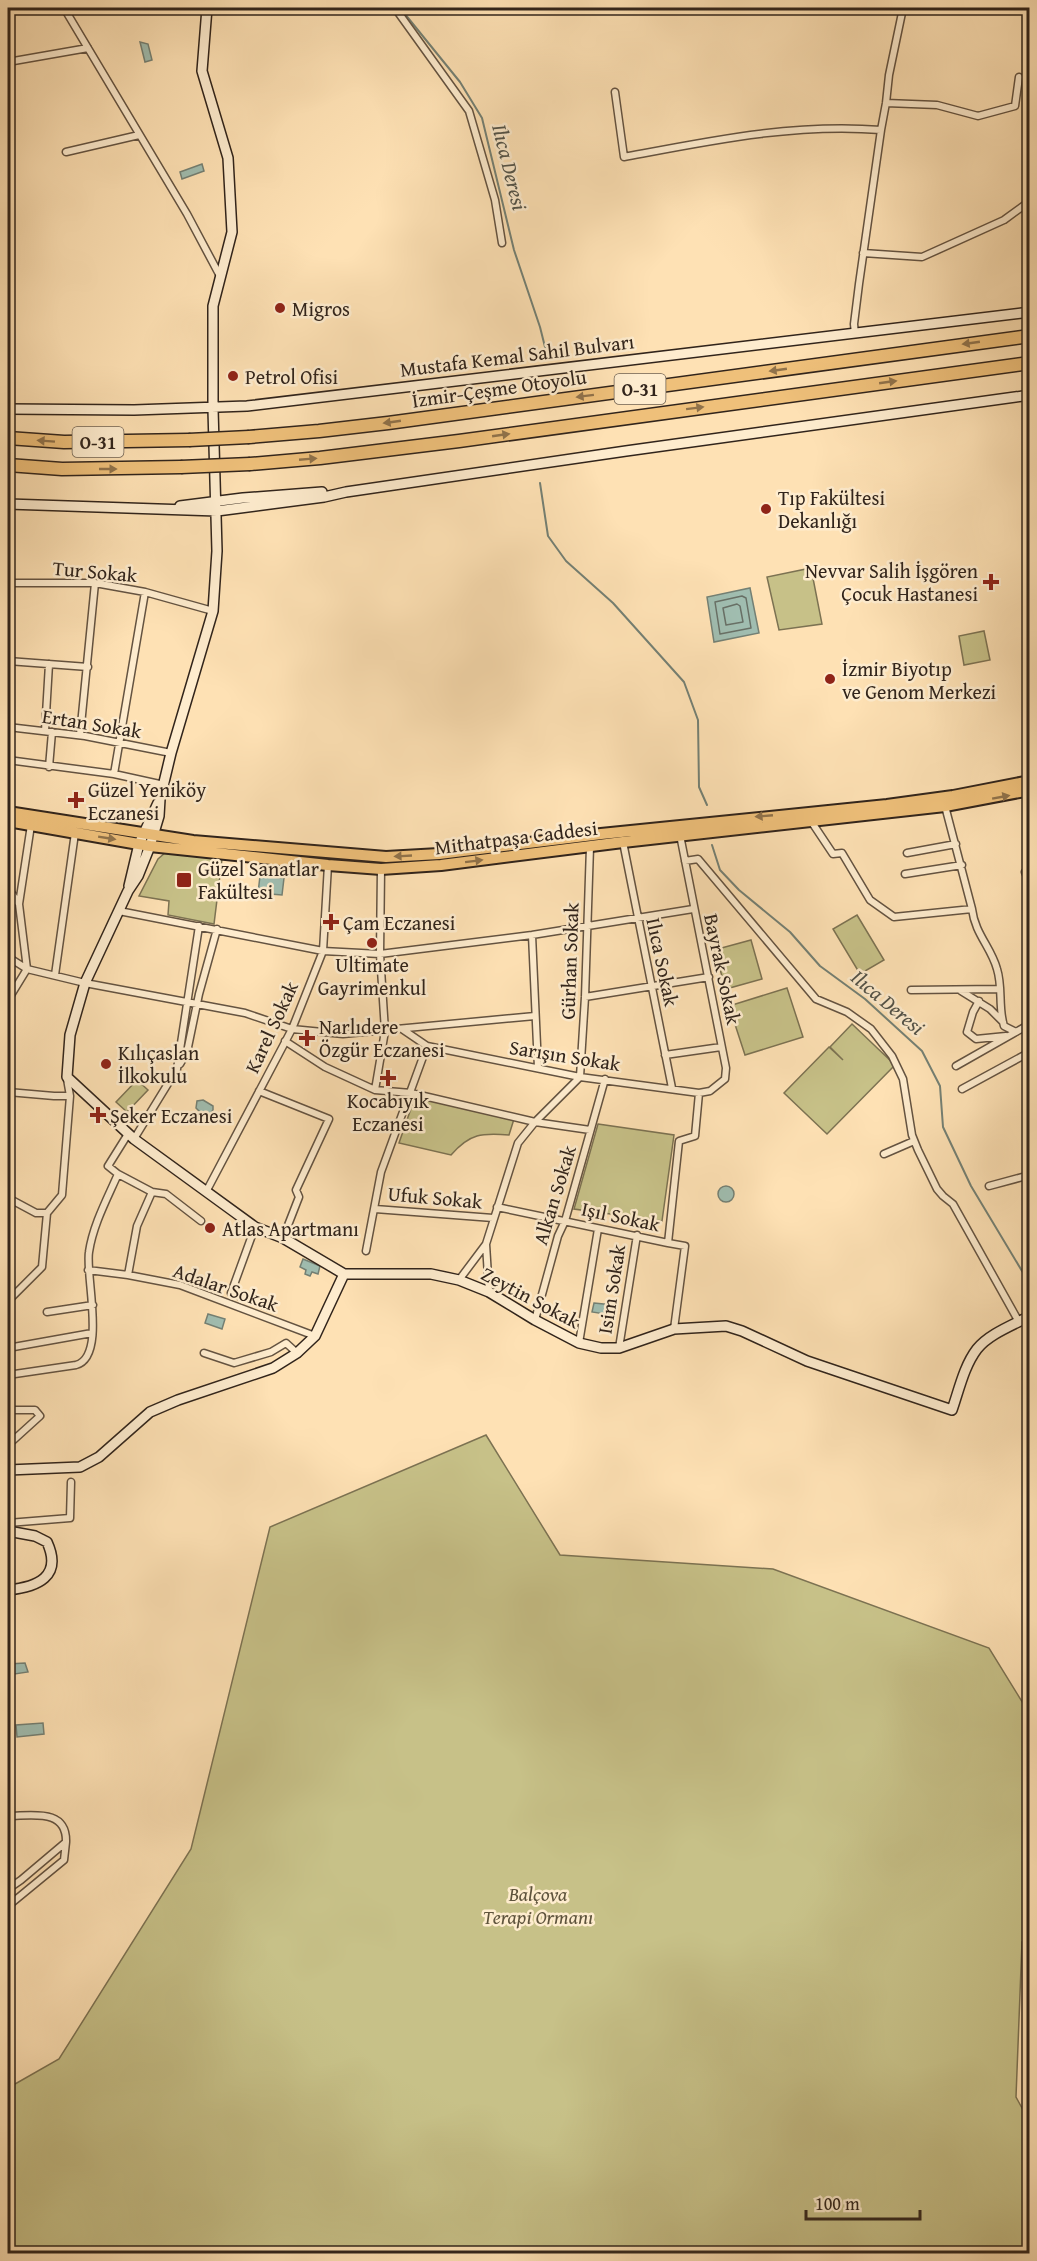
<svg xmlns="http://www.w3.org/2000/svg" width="1037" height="2261" viewBox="0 0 1037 2261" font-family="'Gentium Book Plus',serif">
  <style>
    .green { fill: #c7c188; stroke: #7c7252; stroke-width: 1.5 }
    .water { fill: #a0bdb0; stroke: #748074; stroke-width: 1.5 }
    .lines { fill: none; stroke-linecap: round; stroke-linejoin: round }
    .shore { stroke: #687066; stroke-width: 1.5 }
    .stream { stroke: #748074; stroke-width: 2 }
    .street-casing { stroke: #645341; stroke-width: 9 }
    .secondary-casing { stroke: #31241b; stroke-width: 12 }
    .primary-casing { stroke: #31241b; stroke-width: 14 }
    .highway-casing { stroke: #31241b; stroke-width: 15 }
    .street { stroke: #feecce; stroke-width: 6 }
    .secondary { stroke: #feecce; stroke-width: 9 }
    .primary { stroke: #efc07a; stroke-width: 10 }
    .highway { stroke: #efc07a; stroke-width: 12 }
    .highway-bridge-casing { stroke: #31241b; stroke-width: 15; stroke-linecap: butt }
    .highway-bridge { stroke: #efc07a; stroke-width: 12 }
    .oneway { fill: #90724a }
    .poi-dot { fill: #8f2418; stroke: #feecce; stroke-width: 2 }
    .labels { text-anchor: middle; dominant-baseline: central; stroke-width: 5; stroke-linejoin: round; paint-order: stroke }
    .shield { fill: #feecce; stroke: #6e6051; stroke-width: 1.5 }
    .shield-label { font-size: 18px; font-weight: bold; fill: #31241b }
    .poi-label { font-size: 20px; fill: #31241b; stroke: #feecce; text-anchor: start }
    .street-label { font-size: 20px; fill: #31241b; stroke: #feecce }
    .park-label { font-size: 20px; font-style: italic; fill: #5e533c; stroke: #feecce }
    .water-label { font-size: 21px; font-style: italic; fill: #525248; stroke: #feecce }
  </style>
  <rect width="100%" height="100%" fill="#fee1b4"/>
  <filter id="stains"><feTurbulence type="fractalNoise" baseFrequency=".00333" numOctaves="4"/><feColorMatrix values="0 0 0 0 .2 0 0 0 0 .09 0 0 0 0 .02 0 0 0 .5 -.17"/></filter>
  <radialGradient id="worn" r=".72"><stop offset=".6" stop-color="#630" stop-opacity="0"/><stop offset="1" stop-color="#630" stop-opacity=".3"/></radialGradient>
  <path class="green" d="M811 568 822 624 779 630 767 577Z
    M984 631 990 660 964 665 959 636Z
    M166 852 222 859 214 924 168 915 169 901 139 896 158 859Z
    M857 915 884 960 860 974 833 929Z
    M751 940 762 979 726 989 714 950Z
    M787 988 803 1037 745 1055 729 1006Z
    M852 1024 895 1065 827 1134 784 1093 829 1047 843 1060 830 1047Z
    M137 1080 148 1090 127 1112 116 1102Z
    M415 1097 514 1119 509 1135C482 1133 470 1133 451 1155L399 1143Z
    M598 1124 674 1135 662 1221 574 1209Z
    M486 1435 560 1555 773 1569 989 1648 1029 1713 1030 1936 1022 1942 1016 2097 1029 2121V2253H8V2088L59 2059 191 1849 270 1527Z"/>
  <path class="water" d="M140 42 148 44 152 60 145 62Z
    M202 164 204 171 182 179 180 172Z
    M750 588 759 633 714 642 707 597Z
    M260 876 284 878 282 895 258 893Z
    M203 1100 213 1106V1110L210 1114 203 1115 196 1108 197 1101Z
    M718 1194a8 8 0 1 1 16 0a8 8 0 1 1-16 0Z
    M303 1259 320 1266 318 1274 312 1272 310 1276 305 1274 306 1270 300 1267Z
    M594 1303 613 1305 611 1315 592 1312Z
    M208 1314 225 1319 222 1329 205 1323Z
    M25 1663 28 1672 8 1675V1664Z
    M43 1723 44 1734 17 1737 16 1725Z"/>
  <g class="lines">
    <path class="shore" d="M742 596 746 598 751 628 720 634 715 602Z
      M737 604 740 606 743 622 726 625 723 608Z"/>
    <path class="stream" d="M400 8 460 82 482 118 514 250 540 327 547 355
      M540 483 548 536 566 561 613 603 684 682 698 720 699 787 707 805
      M712 845 720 870 739 890 790 932 820 966 865 999 922 1051 940 1086 943 1127 971 1186 1025 1276 1030 1279
      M1030 2014 1027 2025 1024 2085 1030 2092"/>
    <defs>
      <path id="street" d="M64 8 187 214 220 276
        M395 8 469 111 495 200 502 243
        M8 62 88 48
        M615 92 624 157C709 141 794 123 881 130
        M886 103 937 105 978 116 1015 106 1019 77
        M66 152 139 135
        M863 253 922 257 1004 220 1030 201
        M855 334 854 324 859 284 881 130 886 103 889 75 903 8
        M8 583H95L145 592 213 611
        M8 661 88 667
        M8 727 85 736 171 753
        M45 731 49 664
        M80 735 95 583
        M8 760 114 774 164 785
        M49 767 52 732
        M114 774 145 592
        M811 821 833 854 842 853 870 900 894 917 972 909 945 806
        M623 842 672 1088
        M907 853 956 844
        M685 861 698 859 816 999 847 1012 871 1029 892 1056 903 1079 912 1135 918 1150 937 1189 943 1196 953 1204 1019 1322
        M1025 872 1030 884
        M905 874 962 865
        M8 888 19 904
        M972 909C975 934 991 947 997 969 1003 988 998 1007 1004 1026L1016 1032
        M119 911 323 951 380 954 532 935 693 909
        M532 935 538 1067
        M8 957 27 969 85 983 245 1013 292 1029 343 1034 535 1016
        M55 975 75 833
        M911 990 999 989
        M961 991 990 1009 1003 1022
        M585 997 709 977
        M8 1000 27 969 19 904 31 825
        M979 1001 973 1012 967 1032 976 1039 1006 1036
        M285 1041 325 1067 375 1090 411 1093 535 1122 590 1130
        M427 1046 580 1077 699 1093 710 1091 725 1079 726 1068 680 835
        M665 1055 721 1047
        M180 1064 187 1052 199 994 217 929
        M956 1066 1030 1024
        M962 1089 1030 1052
        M375 1090 385 1031 380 954 381 869
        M259 1091 329 1119 296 1190 299 1197 283 1238
        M8 1092 54 1096H70
        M134 1139 177 1069 199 926
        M884 1154 914 1141
        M118 1174 152 1192 166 1194 201 1221
        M989 1186 1030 1175
        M206 1192 292 1029 323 951 328 865
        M8 1198 36 1213H47
        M497 1207 668 1243
        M375 1209 493 1218
        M255 1227 231 1293 268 1307
        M486 1244 489 1292
        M366 1251 381 1172 427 1046 402 1029
        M88 1270 128 1275 180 1285 315 1336
        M128 1275 137 1226 152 1192
        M459 1280 486 1244 518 1143 535 1122 580 1077 585 997 590 847
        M8 1301 42 1267 47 1213 62 1195 70 1096 67 1079
        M47 1312 93 1305
        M535 1320 558 1236 565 1221 605 1079
        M674 1329 685 1246 668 1243 679 1141 695 1136 699 1093
        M579 1343 598 1229
        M8 1348 92 1333
        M619 1348 637 1235
        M204 1353 234 1363 271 1352 286 1343 297 1353
        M8 1375 76 1365C107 1357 85 1275 89 1252 93 1225 107 1199 118 1174L108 1166 128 1134
        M8 1410H35L40 1416 8 1445
        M8 1523 70 1518 71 1482
        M8 1816C32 1816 67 1808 66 1842L21 1880 8 1889
        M8 1906 64 1860 66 1842"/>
      <path id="secondary" d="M207 8 202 71 228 158 232 232 213 306V409L217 551 213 611 171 753 160 799 159 816 150 846 138 876 128 891 85 983 70 1035 67 1077 134 1139 255 1227 283 1238 344 1274H431L459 1280 489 1292 535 1320 579 1343 601 1348H619L674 1329 726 1326 742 1331 807 1361 952 1410C959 1390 964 1366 977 1349 989 1334 1013 1325 1030 1316
        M8 409 134 410 247 406 1030 312
        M8 504 217 511 324 497 346 492 626 451 1030 395
        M180 506 243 498 322 492
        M129 886 139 844 158 803
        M8 1470 80 1467 99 1457 150 1412 178 1400 273 1368 297 1353 315 1336 344 1274
        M8 1531 35 1536 47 1542C63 1577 37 1587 8 1590"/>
      <path id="primary" d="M8 812 193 841 386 857 439 854 601 834 887 805 953 796 1030 781
        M8 821 150 846 328 865 381 869 441 865 623 842 945 806 1030 790"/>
      <path id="highway" d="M249 437 319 431 388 423 1030 336
        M8 438 64 442 189 440
        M250 464 320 458 459 441 1030 363
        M8 465 62 469 181 467"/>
    </defs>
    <use href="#street" class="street-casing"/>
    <use href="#secondary" class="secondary-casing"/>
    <use href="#primary" class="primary-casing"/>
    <use href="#highway" class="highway-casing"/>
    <use href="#street" class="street"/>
    <use href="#secondary" class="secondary"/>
    <use href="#primary" class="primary"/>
    <use href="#highway" class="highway"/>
    <defs>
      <path id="highway-bridge" d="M189 440 249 437
        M181 467 250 464"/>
    </defs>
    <use href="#highway-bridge" class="highway-bridge-casing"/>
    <use href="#highway-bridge" class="highway-bridge"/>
  </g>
  <defs><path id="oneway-solid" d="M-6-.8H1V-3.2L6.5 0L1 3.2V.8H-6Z" transform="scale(1.5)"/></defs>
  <g class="oneway">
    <use href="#oneway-solid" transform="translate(971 343) rotate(172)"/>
    <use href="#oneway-solid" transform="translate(778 370) rotate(172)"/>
    <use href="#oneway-solid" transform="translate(888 382) rotate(-8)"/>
    <use href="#oneway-solid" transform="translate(585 396) rotate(173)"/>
    <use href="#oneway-solid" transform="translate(695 408) rotate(-7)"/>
    <use href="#oneway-solid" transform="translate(392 422) rotate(172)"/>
    <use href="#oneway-solid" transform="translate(501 435) rotate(-8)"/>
    <use href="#oneway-solid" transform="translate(46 441) rotate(-176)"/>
    <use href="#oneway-solid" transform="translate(308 459) rotate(-5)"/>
    <use href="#oneway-solid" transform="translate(108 469)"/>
    <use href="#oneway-solid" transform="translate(1001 797) rotate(-10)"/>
    <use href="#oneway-solid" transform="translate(764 816) rotate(175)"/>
    <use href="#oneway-solid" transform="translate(107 838) rotate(9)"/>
    <use href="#oneway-solid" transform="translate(403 856) rotate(177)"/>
    <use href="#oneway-solid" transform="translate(474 861) rotate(-7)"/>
  </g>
  <g class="poi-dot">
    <circle cx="280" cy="308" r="6"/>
    <circle cx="233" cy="376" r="6"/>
    <circle cx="766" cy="509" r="6"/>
    <path d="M988 573h6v6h6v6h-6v6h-6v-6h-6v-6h6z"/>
    <circle cx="830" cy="679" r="6"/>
    <path d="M73 791h6v6h6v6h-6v6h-6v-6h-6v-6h6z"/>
    <rect x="176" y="872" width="16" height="16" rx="3"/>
    <path d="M328 913h6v6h6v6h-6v6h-6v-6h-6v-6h6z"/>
    <circle cx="372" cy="943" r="6"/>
    <path d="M304 1029h6v6h6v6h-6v6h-6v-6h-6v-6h6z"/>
    <circle cx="106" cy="1064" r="6"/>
    <path d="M385 1069h6v6h6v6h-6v6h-6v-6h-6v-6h6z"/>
    <path d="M95 1106h6v6h6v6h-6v6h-6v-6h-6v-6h6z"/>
    <circle cx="210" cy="1228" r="6"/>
  </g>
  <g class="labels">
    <g class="shield">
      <rect x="614.5" y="374" width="51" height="30" rx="4.5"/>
      <rect x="72.5" y="427" width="51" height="30" rx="4.5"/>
    </g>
    <g class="shield-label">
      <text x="640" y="389">O-31</text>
      <text x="98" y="442">O-31</text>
    </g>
    <g class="poi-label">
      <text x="292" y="308">Migros</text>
      <text x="245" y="376">Petrol Ofisi</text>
      <text x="778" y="497">Tıp Fakültesi<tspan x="778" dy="23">Dekanlığı</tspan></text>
      <text x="978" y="570" text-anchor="end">Nevvar Salih İşgören<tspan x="978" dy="23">Çocuk Hastanesi</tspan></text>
      <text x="842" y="668">İzmir Biyotıp<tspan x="842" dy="23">ve Genom Merkezi</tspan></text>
      <text x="88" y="789">Güzel Yeniköy<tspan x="88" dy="23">Eczanesi</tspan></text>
      <text x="198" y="868">Güzel Sanatlar<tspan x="198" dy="23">Fakültesi</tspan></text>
      <text x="343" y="922">Çam Eczanesi</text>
      <text x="372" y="964" text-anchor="middle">Ultimate<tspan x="372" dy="23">Gayrimenkul</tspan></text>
      <text x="319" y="1026">Narlıdere<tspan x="319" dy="23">Özgür Eczanesi</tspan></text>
      <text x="118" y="1052">Kılıçaslan<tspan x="118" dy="23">İlkokulu</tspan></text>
      <text x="388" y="1100" text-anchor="middle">Kocabıyık<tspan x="388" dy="23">Eczanesi</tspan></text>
      <text x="110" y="1115">Şeker Eczanesi</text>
      <text x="222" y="1228">Atlas Apartmanı</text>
    </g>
    <g class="street-label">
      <text transform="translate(517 355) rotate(-7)">Mustafa Kemal Sahil Bulvarı</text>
      <text transform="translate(499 388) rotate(-8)">İzmir-Çeşme Otoyolu</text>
      <text transform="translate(95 571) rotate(5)">Tur Sokak</text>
      <text transform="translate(92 723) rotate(9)">Ertan Sokak</text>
      <text transform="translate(516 837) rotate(-7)">Mithatpaşa Caddesi</text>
      <text transform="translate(569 961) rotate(-88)">Gürhan Sokak</text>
      <text transform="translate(663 962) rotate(78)">Ilıca Sokak</text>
      <text transform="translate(723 969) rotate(78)">Bayrak Sokak</text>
      <text transform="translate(271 1027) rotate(-65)">Karel Sokak</text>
      <text transform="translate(565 1055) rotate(9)">Sarışın Sokak</text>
      <text transform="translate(554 1195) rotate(-73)">Alkan Sokak</text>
      <text transform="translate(435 1197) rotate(5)">Ufuk Sokak</text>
      <text transform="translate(621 1216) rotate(12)">Işıl Sokak</text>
      <text transform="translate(226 1287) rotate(19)">Adalar Sokak</text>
      <text transform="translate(611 1289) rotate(-81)">Isim Sokak</text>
      <text transform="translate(531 1297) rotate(28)">Zeytin Sokak</text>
    </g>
    <g class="park-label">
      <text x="538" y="1893">Balçova<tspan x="538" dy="23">Terapi Ormanı</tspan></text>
    </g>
    <g class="water-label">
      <text transform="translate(510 167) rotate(76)">Ilıca Deresi</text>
      <text transform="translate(888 1002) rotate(40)">Ilıca Deresi</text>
    </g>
  </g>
  <rect width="1037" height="2261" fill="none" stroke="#fee1b4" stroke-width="30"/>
  <rect x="9" y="9" width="1019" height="2243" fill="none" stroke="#31241b" stroke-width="3"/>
  <rect x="15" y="15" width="1007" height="2231" fill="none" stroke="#31241b" stroke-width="1.5"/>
  <path d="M806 2210v9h114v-9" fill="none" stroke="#31241b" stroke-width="3"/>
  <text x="815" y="2210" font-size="18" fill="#31241b" stroke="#feecce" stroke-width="4.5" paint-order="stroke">100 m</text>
  <rect width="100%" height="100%" filter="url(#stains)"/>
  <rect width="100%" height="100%" fill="url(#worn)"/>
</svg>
